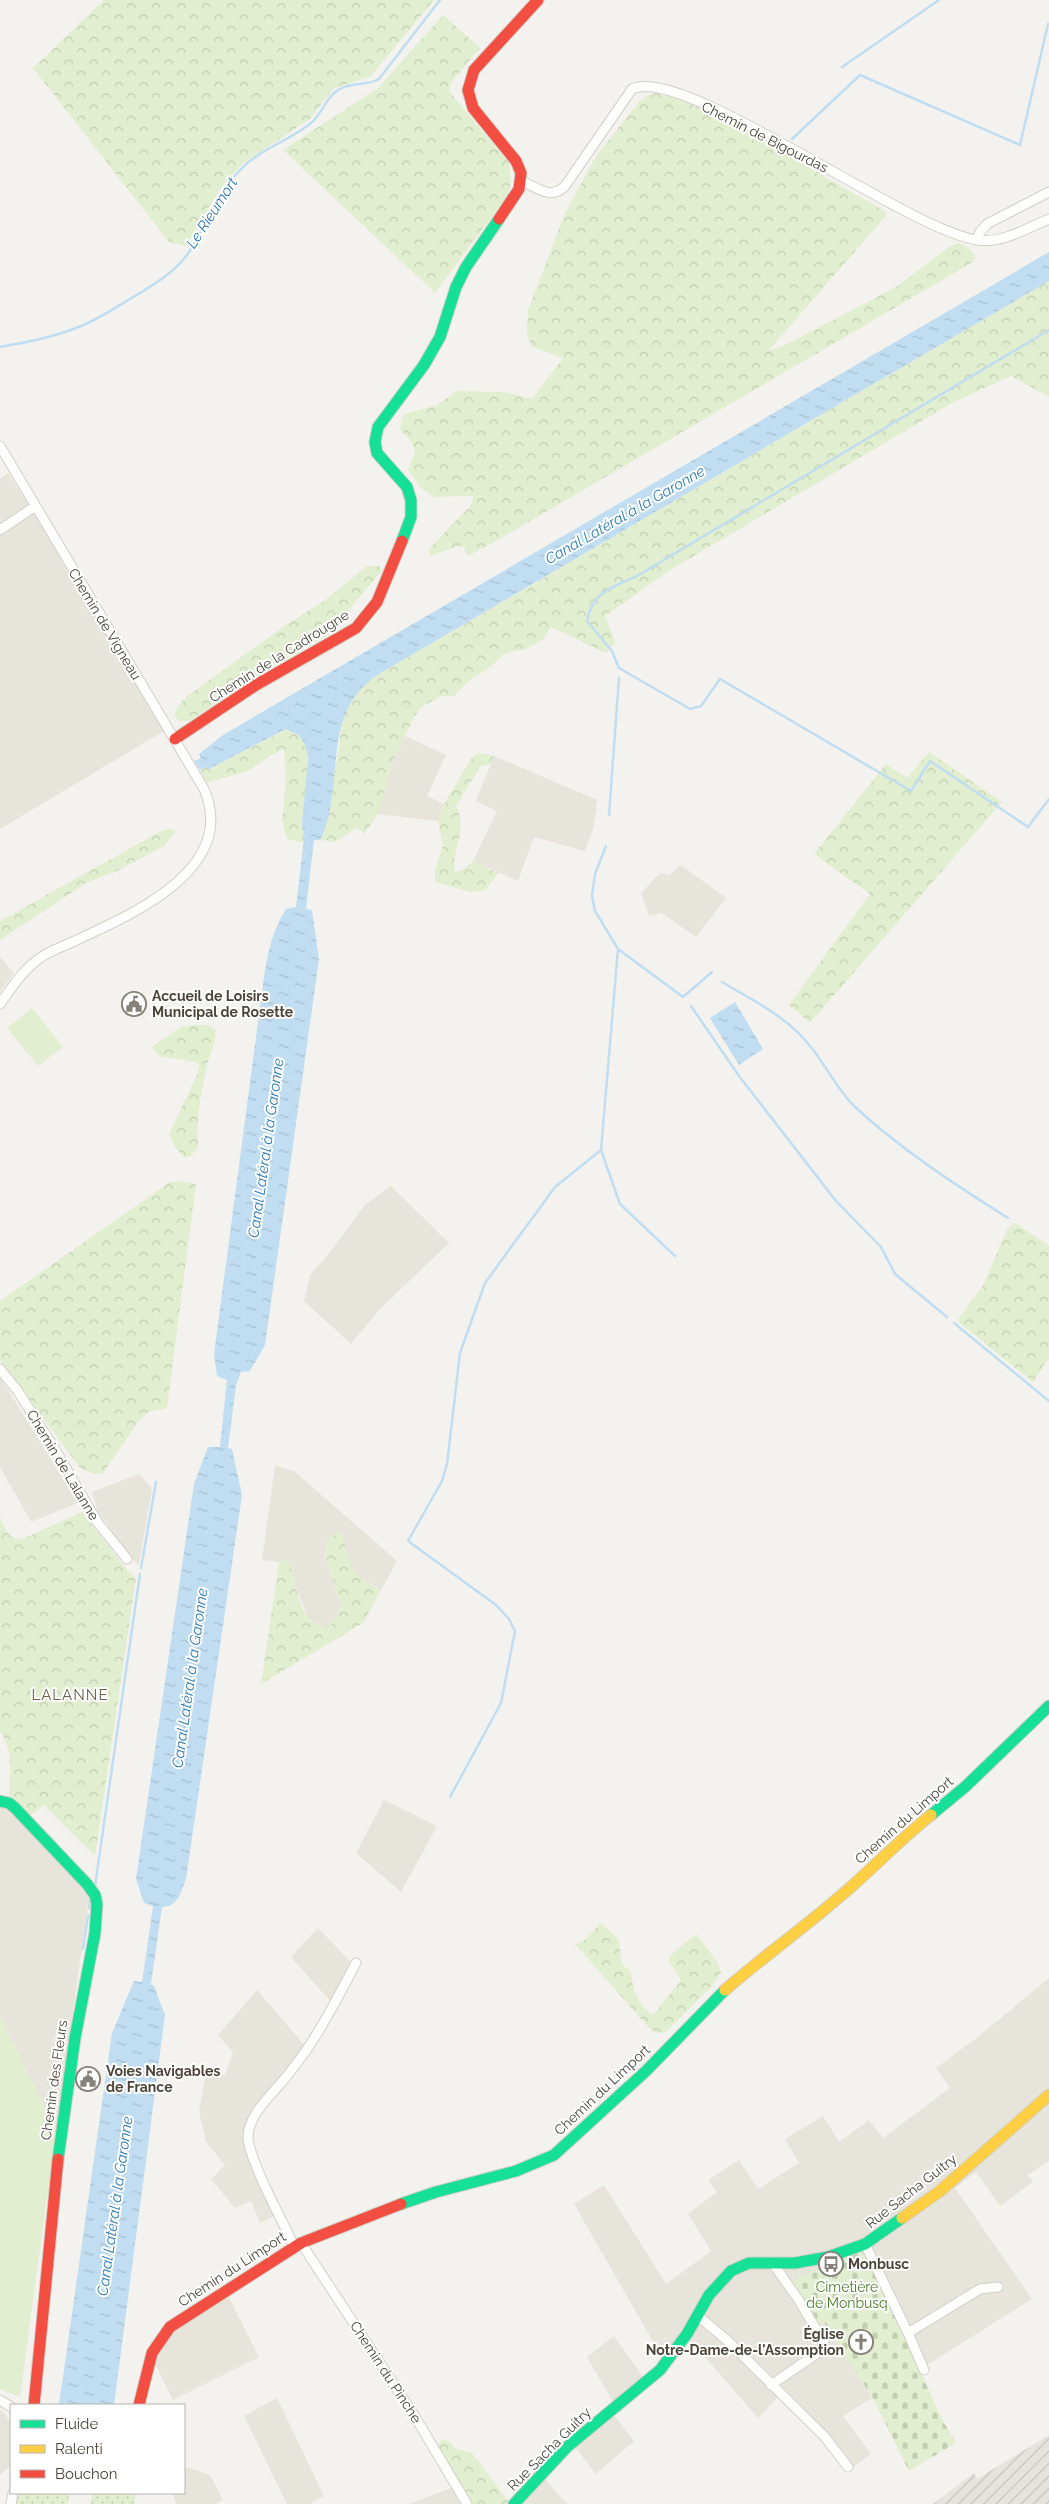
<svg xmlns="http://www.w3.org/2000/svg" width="1049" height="2504" viewBox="0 0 1049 2504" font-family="Raleway,sans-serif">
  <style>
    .residential { fill: #e7e4dc }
    .industrial { fill: url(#industrial-furrows) }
    .grass { fill: url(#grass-dots) }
    .forest { fill: url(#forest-crowns) }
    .cemetery { fill: url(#cemetery-stones) }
    .pitch { fill: #e1eecf }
    .water { fill: url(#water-ripples) }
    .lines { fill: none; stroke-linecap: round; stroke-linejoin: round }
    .stream { stroke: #c0ddf1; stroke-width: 2.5 }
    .street-casing { stroke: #d2d0cb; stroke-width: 11 }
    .fast-casing { stroke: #d3cfc5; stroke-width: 13 }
    .slow-casing { stroke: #d3cfc5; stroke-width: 13 }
    .jam-casing { stroke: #d3cfc5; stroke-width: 13 }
    .street { stroke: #fdfdfc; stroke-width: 9 }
    .fast { stroke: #16e098; stroke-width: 11 }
    .slow { stroke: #ffcf43; stroke-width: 11 }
    .jam { stroke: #f24e42; stroke-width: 11 }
    .labels { text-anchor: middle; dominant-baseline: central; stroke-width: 4; stroke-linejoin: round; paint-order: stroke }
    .street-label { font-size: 14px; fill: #4b4439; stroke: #fff }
    .poi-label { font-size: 14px; font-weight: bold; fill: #4b4439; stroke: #fff; text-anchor: start }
    .park-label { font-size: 14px; fill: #4a7f2a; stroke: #fff }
    .water-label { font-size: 15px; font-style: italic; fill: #2e7ab2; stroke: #fff }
    .neighbourhood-label { font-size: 15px; letter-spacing: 1px; fill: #6e6250; stroke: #fff }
  </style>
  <defs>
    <pattern id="industrial-furrows" width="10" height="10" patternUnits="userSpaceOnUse" patternTransform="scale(1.25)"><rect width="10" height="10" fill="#e6e2de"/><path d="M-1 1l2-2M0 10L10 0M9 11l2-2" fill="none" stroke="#c7c3bf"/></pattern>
    <pattern id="grass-dots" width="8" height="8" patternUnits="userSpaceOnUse" patternTransform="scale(1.25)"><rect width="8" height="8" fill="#e1eecf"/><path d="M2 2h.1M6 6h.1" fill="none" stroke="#c3cdb2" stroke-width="1.8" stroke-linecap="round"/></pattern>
    <pattern id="forest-crowns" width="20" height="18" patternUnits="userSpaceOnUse" patternTransform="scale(1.25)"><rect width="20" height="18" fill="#e1eecf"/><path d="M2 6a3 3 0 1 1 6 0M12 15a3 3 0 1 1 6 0" fill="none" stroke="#c3cdb2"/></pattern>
    <pattern id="cemetery-stones" width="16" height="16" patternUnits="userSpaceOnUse" patternTransform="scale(1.25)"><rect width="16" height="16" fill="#e1eecf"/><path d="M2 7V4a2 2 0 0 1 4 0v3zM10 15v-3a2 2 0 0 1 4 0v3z" fill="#c3cdb2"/></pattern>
    <pattern id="water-ripples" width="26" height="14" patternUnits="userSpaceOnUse" patternTransform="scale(1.25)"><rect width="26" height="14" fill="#c0ddf1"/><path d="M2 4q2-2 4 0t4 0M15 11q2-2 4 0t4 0" fill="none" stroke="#a6bfcf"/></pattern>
  </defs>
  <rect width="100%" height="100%" fill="#f4f2ee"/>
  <path class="residential" d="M8 473 57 549 164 731 0 829V479Z
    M405 736 446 755 427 796 444 804 438 821 378 814 393 761Z
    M494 756 597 800 594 827 585 851 534 837 518 881 473 861 497 811 476 801Z
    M681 865 726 898 696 937 662 913 649 916 641 893 660 873 669 875Z
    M0 957 14 973 0 992Z
    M391 1186 449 1243 382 1307 351 1344 304 1301 310 1275 327 1256 365 1205Z
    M0 1377 78 1503 31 1522 0 1467Z
    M275 1466 294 1471 397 1561 381 1590 357 1576 350 1566 342 1535 337 1532 328 1539 325 1554 341 1607 334 1622 327 1627H321L308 1618 286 1559 279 1562 262 1560Z
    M139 1474 152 1489 139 1565 133 1560 98 1512 92 1492Z
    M384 1800 437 1826 401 1892 356 1853Z
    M0 1805H4L90 1891 56 2130 0 2016Z
    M318 1928 353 1964 332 2003 291 1957Z
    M1049 1978V2161L1028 2175 1033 2182 1000 2206 976 2172 955 2188 1032 2299 919 2370 867 2255 819 2324 824 2321 872 2398 843 2416 871 2454 846 2472 821 2438 778 2397 758 2418 690 2340 663 2359 574 2204 604 2185 666 2284 711 2251 688 2214 717 2192 708 2180 739 2160 758 2189 799 2163 785 2139 823 2116 839 2142 869 2120 883 2138 950 2088 936 2068 979 2036Z
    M257 1990 306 2047 246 2122 244 2130 279 2214 260 2223 251 2201 235 2208 211 2179 225 2165 206 2142 199 2111 206 2074 225 2075 233 2052 218 2035Z
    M228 2296 259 2357 173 2400 151 2356 163 2338Z
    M614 2336 644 2378 613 2402 587 2357Z
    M277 2398 324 2496 310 2504H287L244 2416Z
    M0 2409 6 2415 11 2426V2465L0 2475Z
    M613 2414 634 2441 596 2474 574 2446Z
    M184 2466 210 2475 223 2500 216 2504H176L173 2493H184Z
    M545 2479 567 2504H519Z
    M458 2485 471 2504H409Z"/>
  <path class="industrial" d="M1049 2435V2504H933L974 2473 977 2479Z"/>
  <path class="grass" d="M18 2493H70L68 2504H14Z
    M92 2493H136L134 2504H91Z"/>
  <path class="forest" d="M104 0H434L370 77 334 88 310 119 242 164 218 192 186 246 169 242 33 68Z
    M443 15 480 48 450 84 449 91 509 163C511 175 512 185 507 196L435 293 283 150 378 88Z
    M656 93 684 101 725 120 885 211 886 216 768 351 783 346 896 287 949 247 958 243C966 246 971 248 975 257L973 262 496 541 470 555 466 554 464 547 458 546 430 556 429 549 470 506 474 496 433 497 420 487 408 470 415 452 412 443 400 429 402 418 405 414 437 405 457 391 505 392 532 399 563 358 532 347 527 335 528 310 565 213 596 156 638 103 648 95Z
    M1049 281V397L1011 376 954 402 670 570 605 616 615 642 606 653 551 627 542 640 526 649 506 653 485 671 471 679 454 696H441L420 708 413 719 393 761 378 814 364 834 357 827 336 842 320 840 328 818 343 717 352 699 366 682Z
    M367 566H379L382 570 329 634 253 678 189 721H179L175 716 176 709 186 697 283 627 324 601Z
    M287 729C322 735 302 800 302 824 302 830 304 836 305 843L287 839 282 821 286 779 284 749 271 755 248 771 206 783 200 770 206 767 209 769Z
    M929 752 1002 802 810 1023 789 1005 870 894 814 854 886 764 907 778Z
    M479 753 494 756 491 764 480 767 456 806C469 833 450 850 455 871H461L473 861 498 873 486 890 470 892 435 882V869L443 846 438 821 444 804 473 756Z
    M171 829 176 831 164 846 117 871 88 882 0 940V921L163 830Z
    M194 1025H208L215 1029C217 1042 211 1050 208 1062 201 1089 196 1120 198 1147L191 1156 184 1158 175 1147 169 1134 197 1075 200 1065 195 1062 159 1056 152 1047 181 1027Z
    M180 1181 196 1184 167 1408 148 1412 138 1422 103 1473 94 1474 80 1468 0 1360V1301L170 1182Z
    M1015 1223 1049 1246V1358L1033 1382 957 1321 982 1287 1008 1228Z
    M82 1512 127 1570 136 1578 95 1856 44 1805 28 1817 9 1794C10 1771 13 1750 0 1731V1518L9 1535 20 1540Z
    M337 1532 342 1535C352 1568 349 1574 381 1590L363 1623 261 1684 279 1562 286 1559C297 1576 297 1604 308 1618 310 1621 315 1623 318 1625 331 1633 337 1616 341 1607L325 1554 328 1539Z
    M601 1923 619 1940 622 1964 631 1972C633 1991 637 2003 653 2015L681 1980 668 1960 676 1950 696 1934 718 1963 721 1973 710 1988 666 2032 656 2033 648 2027 575 1944 582 1942Z
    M443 2439 450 2442 454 2448 472 2453 509 2502 507 2504H471L458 2485 438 2445Z"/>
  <path class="cemetery" d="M860 2251 867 2255 943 2421 956 2443 909 2471C896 2446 885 2420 871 2396 855 2369 838 2347 824 2322L819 2324 791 2281Z"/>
  <path class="pitch" d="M32 1008 63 1047 38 1066 7 1028Z
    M0 2016 56 2130 20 2397 0 2389Z"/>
  <path class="water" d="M1049 252V281L379 674C326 708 341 766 328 818 326 826 323 833 320 840H314L306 909 312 910 319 959 265 1345 250 1371 241 1372 236 1385 228 1448 232 1449 242 1495 186 1879C180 1893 179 1906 162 1907L151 1984 154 1986 165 2015 114 2405H59L112 2033 134 1981 142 1982 152 1914 153 1906 144 1903 136 1879 194 1484 208 1447H220L227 1380 217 1376 214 1354 264 977C268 952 272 931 286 909L296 907 304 839 302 824 308 758 305 745 299 735 286 729 209 769 206 767 200 770 194 761 201 758 199 754 223 735Z
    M735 1002 763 1049 739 1065 710 1018Z"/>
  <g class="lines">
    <path class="stream" d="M842 67 939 0
      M792 139 860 75 1020 145 1048 24
      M1049 330 637 576C612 587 592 592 587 621L612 651 619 668 690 709 701 706 720 679 911 791 930 761 1028 827 1049 799
      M0 347C27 342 55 337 81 326 101 318 121 304 140 293 159 281 176 271 189 252 207 224 218 193 241 169 260 149 289 141 311 123 322 114 327 95 340 89 352 82 367 86 379 79L440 0
      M609 815 619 678
      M618 949 683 997 712 972
      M722 982C752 1000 788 1017 810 1046 826 1065 837 1090 855 1107 902 1150 954 1184 1008 1218
      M691 1006 739 1076 836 1201 881 1247 895 1274 947 1317
      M601 1150 620 1204 675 1256
      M954 1323 1049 1401
      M141 1568 156 1482
      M450 1797 501 1703 515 1631 509 1619 496 1605 408 1541 442 1481 447 1464 460 1353 485 1283 555 1187 601 1150 618 949 595 911 592 896 595 874 606 846
      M95 1886 140 1574
      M89 1908 90 1900
      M83 1949 88 1915"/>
    <defs>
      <path id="street" d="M521 181C538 187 550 201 565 186L632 89C682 64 907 230 977 240 1002 244 1027 228 1049 219
        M977 240 980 232 987 224 1049 192
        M0 446 204 789C238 867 137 912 81 938 69 944 54 949 43 956 24 968 13 986 0 1004
        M0 530 34 507
        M0 1369 17 1390 53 1446 98 1523 127 1559
        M301 2243 414 2415 467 2504
        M865 2244 908 2333 980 2289 998 2287
        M294 2246C283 2222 249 2160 248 2137 248 2120 263 2103 274 2091 312 2049 330 2012 356 1963
        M697 2315 729 2342 824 2436 848 2467
        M908 2333 924 2370
        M771 2385 819 2352 824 2343 800 2302 772 2262
        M0 2400 11 2407
        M11 2504 13 2493"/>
      <path id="fast" d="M402 541 411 517V500L407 487 377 453 375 442 378 427 424 365 440 337 456 287 466 267 499 219
        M0 1801 9 1803 15 1808 87 1884 95 1895 97 1904 95 1933 75 2038 58 2159
        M931 1815 965 1787 1049 1706
        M401 2204 436 2192 516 2171 554 2155 646 2071 725 1990
        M514 2504 567 2447 660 2370 687 2334 709 2295 731 2271 749 2263H795L828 2257 865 2244 902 2218"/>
      <path id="slow" d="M725 1990C766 1954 811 1923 852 1886 878 1863 903 1837 931 1815
        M902 2218 940 2191 1049 2095"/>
      <path id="jam" d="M499 219 519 189 521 173 516 161 473 108 468 90 474 70 538 0
        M175 739 256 685 356 628 377 602 402 541
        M34 2405 58 2159
        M139 2405 152 2353 170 2327 301 2243 401 2204"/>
    </defs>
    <use href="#street" class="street-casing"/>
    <use href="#fast" class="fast-casing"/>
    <use href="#slow" class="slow-casing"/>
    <use href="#jam" class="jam-casing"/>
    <use href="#street" class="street"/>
    <use href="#fast" class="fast"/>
    <use href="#slow" class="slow"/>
    <use href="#jam" class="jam"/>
  </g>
  <defs>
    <symbol id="civic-ring" viewBox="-11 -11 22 22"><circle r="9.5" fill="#fff" stroke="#868178" stroke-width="1.5"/><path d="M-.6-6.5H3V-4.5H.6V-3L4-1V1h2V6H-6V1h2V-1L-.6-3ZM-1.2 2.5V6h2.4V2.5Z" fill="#868178"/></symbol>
    <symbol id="bus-ring" viewBox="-11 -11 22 22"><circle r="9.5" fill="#fff" stroke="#868178" stroke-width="1.5"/><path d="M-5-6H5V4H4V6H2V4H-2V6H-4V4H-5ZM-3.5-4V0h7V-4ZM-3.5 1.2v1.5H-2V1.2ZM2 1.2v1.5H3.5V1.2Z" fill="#868178"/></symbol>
    <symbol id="church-ring" viewBox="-11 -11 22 22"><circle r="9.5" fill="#fff" stroke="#868178" stroke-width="1.5"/><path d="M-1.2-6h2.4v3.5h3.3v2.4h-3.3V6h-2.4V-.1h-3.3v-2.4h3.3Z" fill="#868178"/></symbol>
  </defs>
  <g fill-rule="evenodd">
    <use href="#civic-ring" x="120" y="990" width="28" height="28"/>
    <use href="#civic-ring" x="74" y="2065" width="28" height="28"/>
    <use href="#bus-ring" x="817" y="2250" width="28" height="28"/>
    <use href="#church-ring" x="847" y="2328" width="28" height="28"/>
  </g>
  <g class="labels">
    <g class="street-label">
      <text transform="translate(765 137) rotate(27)">Chemin de Bigourdas</text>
      <text transform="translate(105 624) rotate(59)">Chemin de Vigneau</text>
      <text transform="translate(279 656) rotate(-32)">Chemin de la Cadrougne</text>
      <text transform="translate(63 1465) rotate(59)">Chemin de Lalanne</text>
      <text transform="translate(904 1820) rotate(-41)">Chemin du Limport</text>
      <text transform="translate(54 2080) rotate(-82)">Chemin des Fleurs</text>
      <text transform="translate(602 2090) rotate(-43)">Chemin du Limport</text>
      <text transform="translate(911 2191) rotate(-38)">Rue Sacha Guitry</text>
      <text transform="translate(232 2269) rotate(-33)">Chemin du Limport</text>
      <text transform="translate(386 2372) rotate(57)">Chemin du Pinche</text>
      <text transform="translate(549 2449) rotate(-45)">Rue Sacha Guitry</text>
    </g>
    <g class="poi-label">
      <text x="152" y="996">Accueil de Loisirs<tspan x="152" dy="16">Municipal de Rosette</tspan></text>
      <text x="106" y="2071">Voies Navigables<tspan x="106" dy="16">de France</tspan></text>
      <text x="848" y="2264">Monbusc</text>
      <text x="844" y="2334" text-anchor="end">Église<tspan x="844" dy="16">Notre-Dame-de-l'Assomption</tspan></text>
    </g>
    <g class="park-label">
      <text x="847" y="2287">Cimetière<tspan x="847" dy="16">de Monbusq</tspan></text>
    </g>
    <g class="water-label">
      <text transform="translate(212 213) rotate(-57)">Le Rieumort</text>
      <text transform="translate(625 515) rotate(-30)">Canal Latéral à la Garonne</text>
      <text transform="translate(266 1148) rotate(-82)">Canal Latéral à la Garonne</text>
      <text transform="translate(190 1678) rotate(-82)">Canal Latéral à la Garonne</text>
      <text transform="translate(115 2206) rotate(-82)">Canal Latéral à la Garonne</text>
    </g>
    <g class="neighbourhood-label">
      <text x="70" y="1695">LALANNE</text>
    </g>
  </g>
  <rect x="10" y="2404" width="175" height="90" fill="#ffffff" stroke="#b7b4b0"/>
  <rect x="20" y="2420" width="25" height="8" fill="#16e098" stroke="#b7b4b0"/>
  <text x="55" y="2429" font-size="15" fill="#4b4439">Fluide</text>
  <rect x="20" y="2445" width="25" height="8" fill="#ffcf43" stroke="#b7b4b0"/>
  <text x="55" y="2454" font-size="15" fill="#4b4439">Ralenti</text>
  <rect x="20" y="2470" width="25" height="8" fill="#f24e42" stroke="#b7b4b0"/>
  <text x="55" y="2479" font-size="15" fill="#4b4439">Bouchon</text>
</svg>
